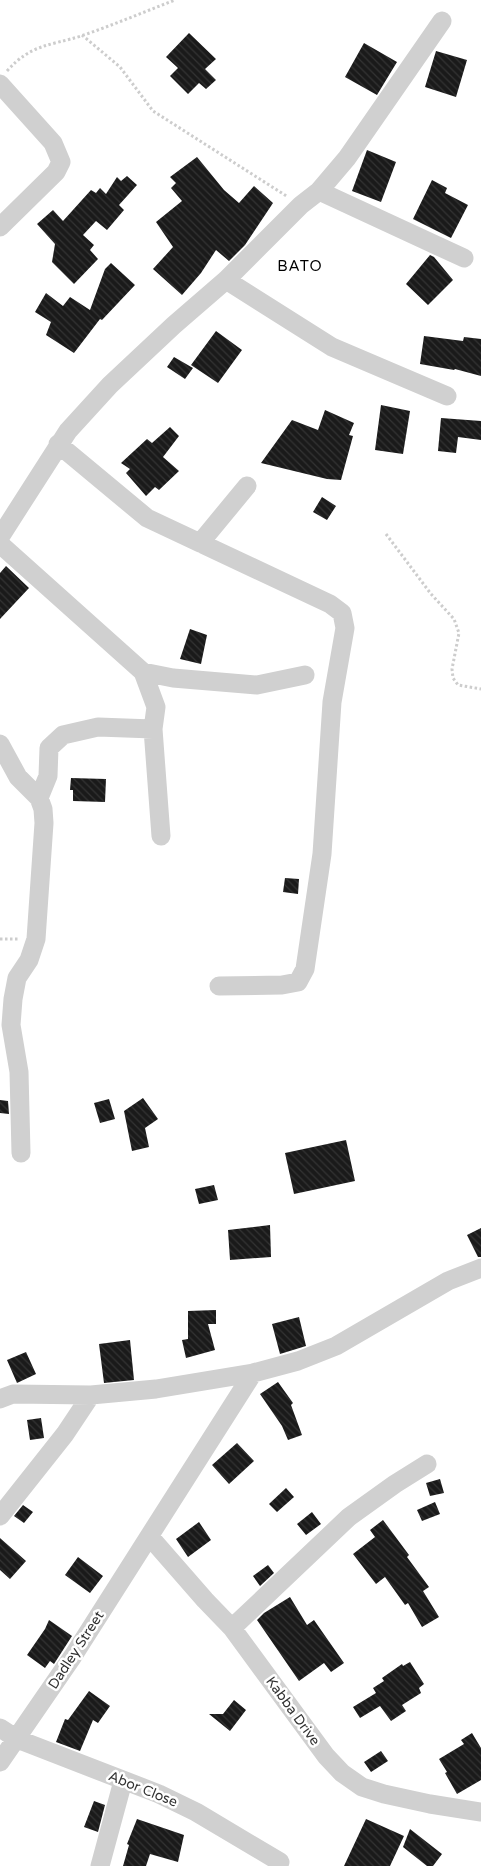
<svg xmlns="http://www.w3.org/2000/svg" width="481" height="1866" viewBox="0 0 481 1866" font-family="'Varela Round',sans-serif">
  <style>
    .building { fill: url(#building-back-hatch) }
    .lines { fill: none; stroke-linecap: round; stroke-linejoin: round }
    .path { stroke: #cdcdcd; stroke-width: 3; stroke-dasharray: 2.5 2.5; stroke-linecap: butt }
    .minor { stroke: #d0d0d0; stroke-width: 19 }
    .labels { text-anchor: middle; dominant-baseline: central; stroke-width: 5; stroke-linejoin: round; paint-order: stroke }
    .street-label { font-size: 14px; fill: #333; stroke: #fff }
    .neighbourhood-label { font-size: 15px; letter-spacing: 1px; fill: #000; stroke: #fff }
  </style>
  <defs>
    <pattern id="building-back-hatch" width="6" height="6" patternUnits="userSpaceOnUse" patternTransform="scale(1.25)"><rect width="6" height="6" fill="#1a1a1a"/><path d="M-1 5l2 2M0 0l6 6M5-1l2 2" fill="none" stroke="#333"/></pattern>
  </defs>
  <rect width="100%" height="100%" fill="#fff"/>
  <path class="building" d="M189 33 216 59 205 69 216 80 206 89 199 83 188 94 170 76 178 68 166 57Z
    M364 43 397 62 377 95 345 77Z
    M436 51 467 60 456 97 425 87Z
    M367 150 396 162 381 202 352 191Z
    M197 157 224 190 239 203 254 186 273 203 245 245 229 261 216 250 201 273 182 295 153 269 173 247 156 222 182 201 171 188 176 183 170 177Z
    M127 176 137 185 119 205 124 210 107 230 96 221 83 235 94 245 90 250 98 259 74 284 52 262 55 244 37 224 53 210 63 221 91 190 96 193 100 188 106 194 117 177 121 181Z
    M432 180 447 188 445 193 468 205 451 238 413 219Z
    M430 255 434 257 453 280 428 305 406 284Z
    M111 263 135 285 102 320 100 319 74 353 46 335 51 322 35 312 46 293 63 306 70 297 90 310 105 269Z
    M216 331 242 350 218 383 191 365Z
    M424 336 463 341 464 337 481 339V376L455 369 454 370 420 364Z
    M174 357 193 368 185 379 167 367Z
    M381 405 410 411 403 454 375 450Z
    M325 410 354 423 349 435 353 436 341 480 327 479 261 463 292 420 318 430Z
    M441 418 481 421V440L458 437 456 453 438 451Z
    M170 427 179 436 163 457 179 471 159 490 155 487 146 496 126 473 130 469 121 463 147 439 152 443Z
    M322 497 336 506 327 520 313 512Z
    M6 566 29 588 0 619V573Z
    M190 629 207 635 201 664 180 659Z
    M71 778 106 779 105 802 73 801V790H70Z
    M285 878 299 879 298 894 283 892Z
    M143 1098 158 1119 145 1128 149 1147 132 1151 124 1111Z
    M109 1099 115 1119 100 1123 94 1103Z
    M0 1100 8 1101 9 1114 0 1113Z
    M346 1140 355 1181 294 1194 285 1153Z
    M214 1185 218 1200 199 1204 195 1189Z
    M270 1225 271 1257 230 1260 228 1230Z
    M481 1228V1257H478L467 1235Z
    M216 1310V1324H208L215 1350 186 1358 182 1340 188 1339V1311Z
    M299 1317 306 1346 280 1354 272 1324Z
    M130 1340 134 1380 104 1383 99 1344Z
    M26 1352 36 1374 17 1383 7 1360Z
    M278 1382 293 1403 291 1405 302 1435 288 1440 282 1426 260 1394Z
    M41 1418 44 1438 30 1440 27 1420Z
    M237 1443 254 1461 229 1484 212 1465Z
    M440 1479 444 1493 430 1496 426 1483Z
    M286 1488 294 1497 277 1512 269 1504Z
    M435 1502 440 1514 422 1521 417 1510Z
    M23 1505 33 1512 24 1523 14 1516Z
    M312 1512 321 1524 306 1535 297 1524Z
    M383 1520 409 1555 407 1557 429 1587 423 1591 439 1617 422 1627 408 1603 405 1605 385 1577 376 1584 353 1554 375 1537 370 1530Z
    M199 1522 211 1540 188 1557 176 1539Z
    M0 1538 26 1561 10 1579 0 1570Z
    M78 1557 103 1576 90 1593 65 1575Z
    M268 1565 274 1573 260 1586 253 1576Z
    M290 1597 307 1625 314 1620 344 1663 331 1672 324 1663 299 1681 257 1620 264 1613Z
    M49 1620 72 1636 54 1664 50 1661 45 1668 27 1655 45 1629Z
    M410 1662 424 1684 419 1688 421 1693 402 1705 406 1711 391 1721 380 1706 360 1718 353 1707 376 1693 373 1688 384 1681 382 1678 402 1664 403 1666Z
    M89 1691 110 1706 98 1723 93 1720 80 1751 56 1742 65 1719 68 1720Z
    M234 1700 246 1710 230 1731 209 1714H223Z
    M472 1733 481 1748V1780L457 1794 445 1773 447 1772 439 1759 464 1744 461 1740Z
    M381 1751 388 1761 371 1772 364 1762Z
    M94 1801 105 1805 98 1832 84 1827Z
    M137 1819 184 1835 178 1862 150 1854 146 1866H123L129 1845 127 1844Z
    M366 1819 404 1836 390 1866H344Z
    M410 1829 442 1854 433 1866H427L403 1847Z"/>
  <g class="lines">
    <path class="path" d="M82 35 120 67 153 111 288 197
      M7 71C31 44 49 46 81 36 113 25 144 12 175 0
      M386 534 431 594 454 619 459 633 452 669 453 678 458 685 481 689
      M0 939H19"/>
    <path class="minor" d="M0 84 53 143 61 162 56 172 0 227
      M319 191 464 258
      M226 280 332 347 447 396
      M58 444 147 518 330 604 342 613 345 628 332 702 322 854 305 969 298 982 282 985 219 986
      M0 537 68 431 110 385 174 325 226 280 301 205 319 191 347 158 442 21
      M200 543 247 486
      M0 544 143 672 156 707 153 729 161 836
      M143 672 173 678 257 685 305 675
      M0 744 18 777 39 798 43 809 44 823 36 939 29 960 17 978 13 999 11 1025 19 1072 21 1153
      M39 798 48 776 49 748 63 735 98 727 153 729
      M0 1399 13 1394 91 1395 156 1389 253 1373 298 1361 336 1346 448 1281 481 1268
      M0 1516 65 1434 91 1395
      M150 1537 205 1600 232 1628 326 1756 342 1773 362 1787 384 1794 430 1804 481 1812
      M232 1628 349 1517 395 1484 427 1464
      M0 1728 17 1739 159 1794 196 1812 280 1862
      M0 1762 73 1656 253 1373
      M100 1866 123 1781"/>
  </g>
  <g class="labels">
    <g class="street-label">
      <text transform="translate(76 1650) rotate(-57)">Dadley Street</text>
      <text transform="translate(293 1711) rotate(54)">Kabba Drive</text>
      <text transform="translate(143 1789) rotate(22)">Abor Close</text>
    </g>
    <g class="neighbourhood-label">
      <text x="300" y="266">BATO</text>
    </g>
  </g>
</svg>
